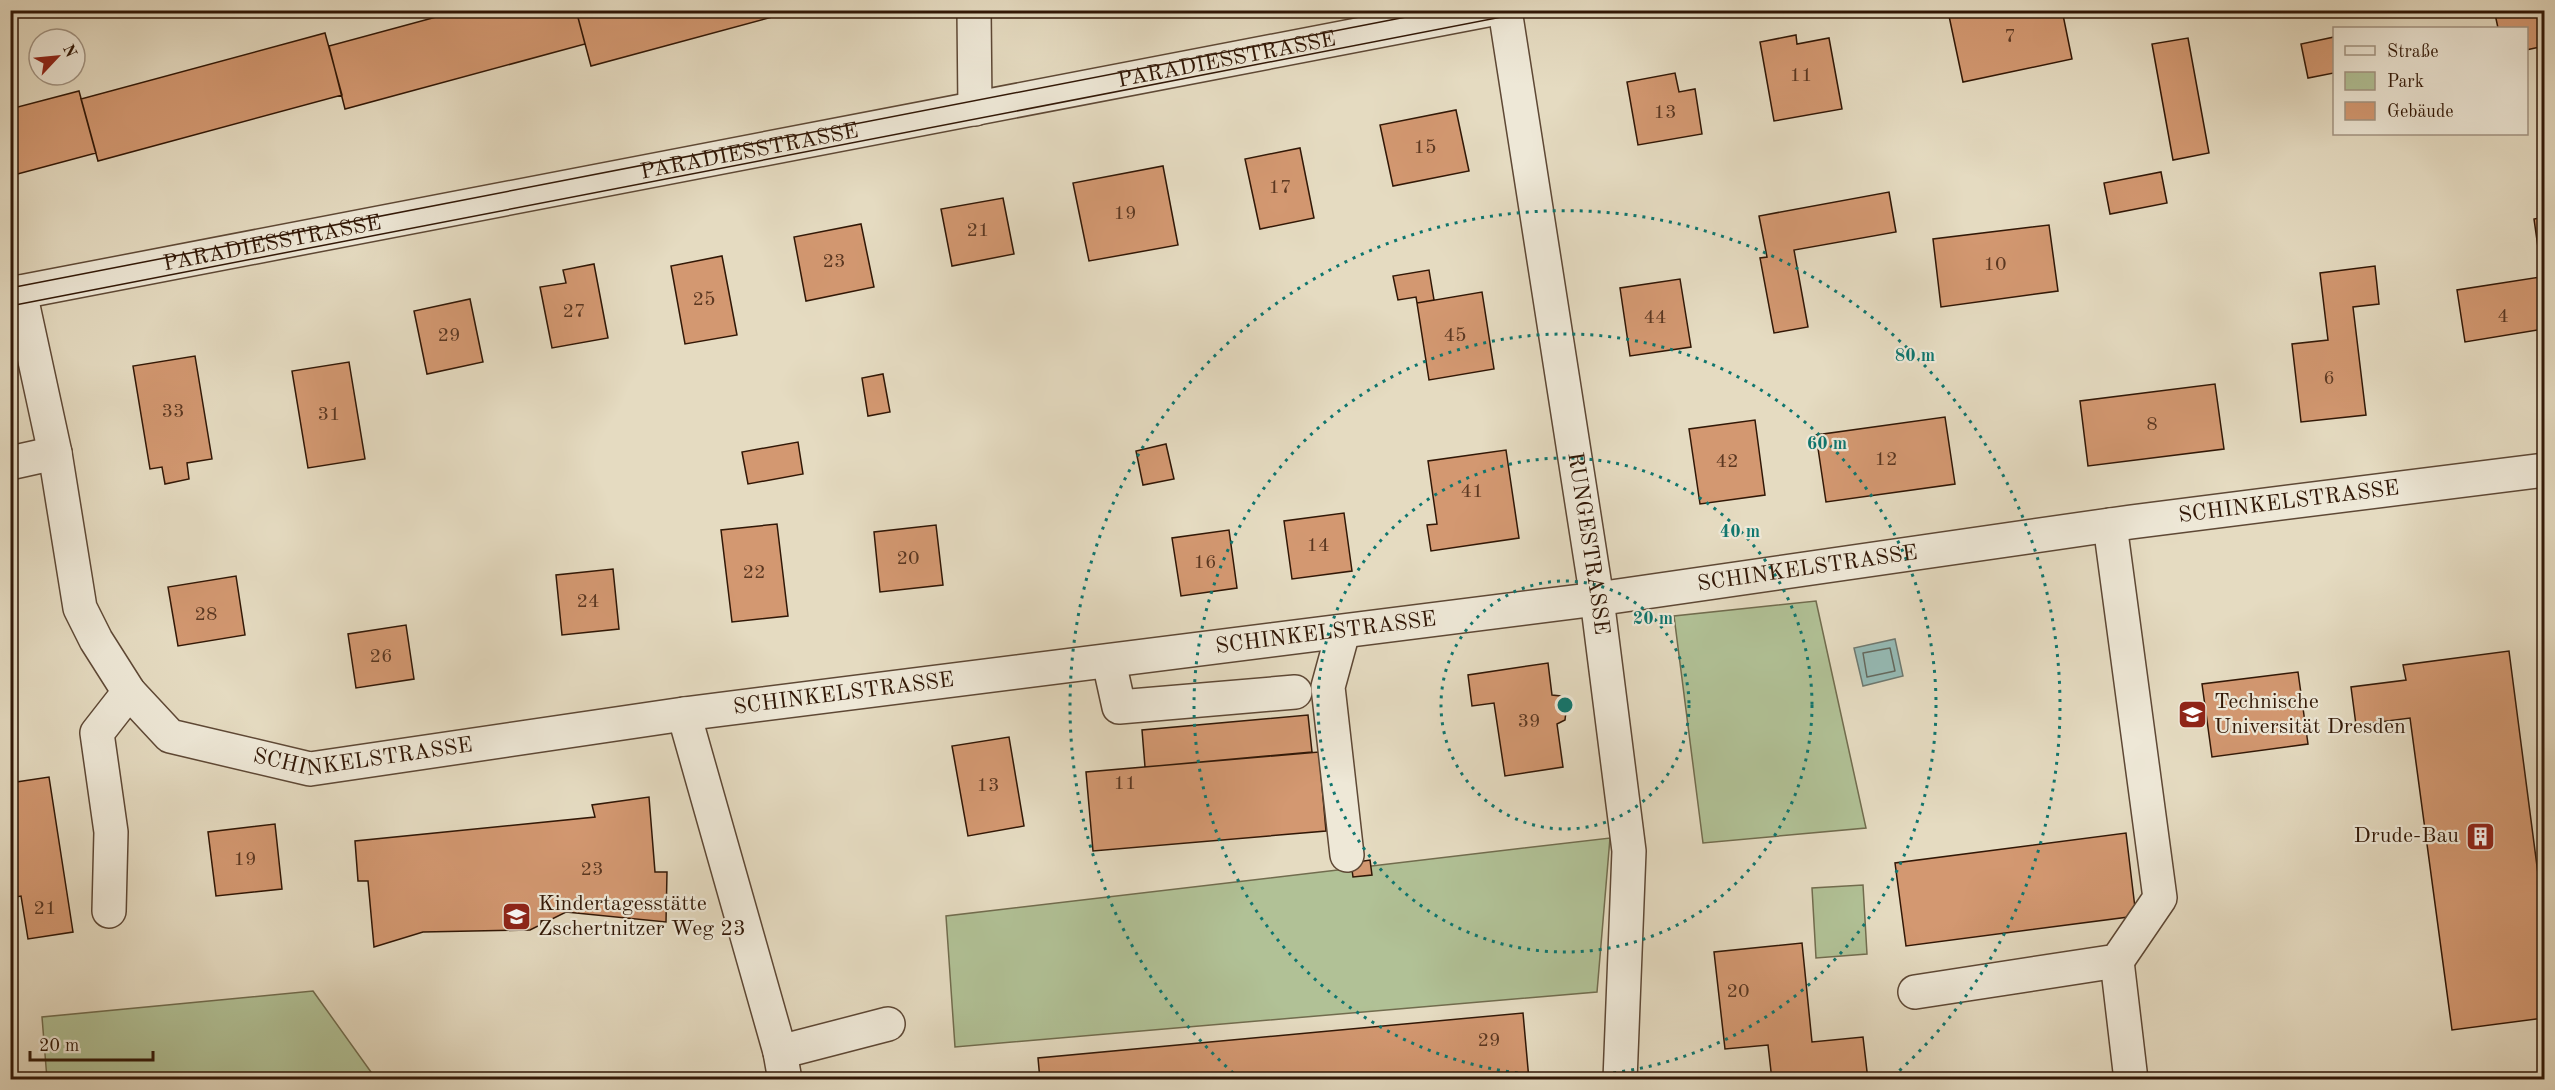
<svg xmlns="http://www.w3.org/2000/svg" width="2555" height="1090" viewBox="0 0 2555 1090" font-family="'Old Standard TT',serif">
  <style>
    .green { fill: #b1c196; stroke: #716c4e; stroke-width: 1.5 }
    .water { fill: #96bbb6; stroke: #6e7970; stroke-width: 1.5 }
    .lines { fill: none; stroke-linecap: round; stroke-linejoin: round }
    .shore { stroke: #64695e; stroke-width: 1.5 }
    .building { fill: #d39871; stroke: #311706; stroke-width: 1.5 }
    .minor-casing { stroke: #5e4835; stroke-width: 36 }
    .minor { stroke: #eee8d7; stroke-width: 33 }
    .tram { stroke: #311706; stroke-width: 1.5 }
    .ring { fill: none; stroke: #0f766e; stroke-width: 3; stroke-dasharray: 3 6 }
    .labels { text-anchor: middle; dominant-baseline: central; stroke-width: 4.5; stroke-linejoin: round; paint-order: stroke }
    .number-label { font-size: 20px; fill: #5a3721 }
    .street-label { font-size: 22px; fill: #311706; stroke: #eee8d7 }
    .poi-label { font-size: 22px; fill: #311706; stroke: #eee8d7; text-anchor: start }
    .centre { fill: #0f766e; stroke: #eee8d7; stroke-width: 3 }
    .ring-label { font-size: 18px; text-anchor: middle; font-weight: bold; fill: #0f766e; stroke: #eee8d7; stroke-width: 4.5; stroke-linejoin: round; paint-order: stroke }
  </style>
  <rect width="100%" height="100%" fill="#e5dbc1"/>
  <filter id="stains"><feTurbulence type="fractalNoise" baseFrequency=".00333" numOctaves="4"/><feColorMatrix values="0 0 0 0 .2 0 0 0 0 .09 0 0 0 0 .02 0 0 0 .5 -.17"/></filter>
  <radialGradient id="worn" r=".72"><stop offset=".6" stop-color="#630" stop-opacity="0"/><stop offset="1" stop-color="#630" stop-opacity=".3"/></radialGradient>
  <path class="green" d="M1816 601 1866 828 1703 843 1674 616Z
    M1610 838 1597 992 955 1047 946 916Z
    M1863 885 1867 954 1816 958 1812 888Z
    M313 991 376 1079H47L42 1017Z"/>
  <path class="water" d="M1895 639 1903 676 1863 686 1854 648Z"/>
  <g class="lines">
    <path class="shore" d="M1890 648 1895 671 1867 677 1863 653Z"/>
  </g>
  <path class="building" d="M462 10H576L585 44 345 109 329 46Z
    M576 10H798L591 66Z
    M1976 10H2062L2072 59 1963 82 1949 16Z
    M2221 10H2255L2222 17Z
    M2514 10H2544V46L2526 50V28H2498L2495 14Z
    M325 33 342 95 98 161 81 99Z
    M1796 35 1797 44 1829 38 1842 109 1774 121 1760 42Z
    M2334 37V73L2308 78 2301 44Z
    M2188 38 2209 153 2173 160 2152 44Z
    M1675 73 1679 92 1695 89 1702 134 1638 145 1627 82Z
    M79 91 96 153 10 176V109Z
    M1456 110 1469 171 1393 186 1380 125Z
    M1300 148 1314 218 1260 229 1245 159Z
    M1163 166 1178 245 1089 261 1073 183Z
    M2161 172 2167 203 2110 214 2104 183Z
    M1889 192 1896 232 1794 250 1808 327 1774 333 1760 258 1767 257 1759 216Z
    M1003 198 1014 254 952 266 941 209Z
    M2544 217V290L2534 219Z
    M861 224 874 287 806 301 794 237Z
    M2049 225 2058 291 1941 307 1933 239Z
    M722 256 737 335 685 344 671 266Z
    M594 264 608 338 552 348 540 287 566 283 563 270Z
    M2375 266 2379 304 2353 307 2366 415 2301 422 2292 344 2328 340 2320 273Z
    M1429 270 1434 300 1417 303 1416 297 1398 300 1393 276Z
    M2540 277 2544 304V329L2465 342 2457 290Z
    M1680 279 1691 347 1630 356 1620 288Z
    M1482 292 1494 369 1429 380 1417 303Z
    M470 299 483 362 427 374 414 311Z
    M195 356 212 459 187 463 189 479 165 484 162 467 150 469 133 366Z
    M349 362 365 459 308 468 292 371Z
    M883 374 890 412 868 416 862 378Z
    M2215 384 2224 449 2088 466 2080 401Z
    M1945 417 1955 484 1826 502 1816 435Z
    M1755 420 1765 495 1700 504 1689 429Z
    M798 442 803 474 748 484 742 452Z
    M1166 444 1174 479 1143 485 1136 451Z
    M1506 450 1519 538 1431 551 1427 525 1437 524 1428 461Z
    M1344 513 1352 571 1292 579 1284 521Z
    M777 524 788 616 732 622 721 530Z
    M936 525 943 585 880 592 874 532Z
    M1229 530 1237 588 1181 596 1172 538Z
    M613 569 619 629 562 635 556 575Z
    M236 576 245 635 178 646 168 587Z
    M406 625 414 679 356 688 348 634Z
    M2509 651 2544 920V1018L2452 1030 2410 718 2356 725 2351 687 2406 680 2403 665Z
    M1548 663 1552 695 1561 696 1567 702 1565 720 1557 724 1563 767 1505 776 1494 703 1472 706 1468 675Z
    M2298 672 2308 744 2212 757 2202 684Z
    M1308 715 1312 752 1145 767 1142 730Z
    M1009 737 1024 826 968 836 952 746Z
    M1319 752 1326 831 1093 851 1086 772Z
    M49 777 73 932 28 939 21 896 10 898V783Z
    M649 797 655 872H667L666 922 566 912 530 930 423 932 374 947 368 881H358L355 841 595 817 592 805Z
    M275 824 282 889 216 896 208 832Z
    M2126 833 2136 916 1906 946 1895 863Z
    M1370 860 1372 875 1353 877 1351 863Z
    M1802 943 1812 1042 1863 1037 1868 1080H1772L1768 1045 1725 1049 1714 952Z
    M1523 1013 1529 1080H1040L1038 1058Z"/>
  <g class="lines">
    <defs>
      <g id="minor">
        <path d="M974 10 975 109"/>
        <path id="s1" d="M1505 10 1597 599 1629 851 1620 1080"/>
        <path id="s2" d="M20 292 55 453 80 608 96 640 129 692 170 736 310 769 684 714 1597 599 2131 522 2544 470"/>
        <path id="s3" d="M10 294 1487 10"/>
        <path d="M10 463 55 453"/>
        <path d="M1343 632 1328 687 1347 855"/>
        <path d="M1109 662 1119 707 1295 692"/>
        <path d="M684 714 780 1052 785 1080"/>
        <path d="M109 911 111 832 97 733 129 692"/>
        <path d="M2117 961 2131 1080"/>
        <path d="M1915 992 2117 961 2160 898 2110 525"/>
        <path d="M780 1052 888 1024"/>
      </g>
    </defs>
    <use href="#minor" class="minor-casing"/>
    <use href="#minor" class="minor"/>
    <path class="tram" d="M10 288 1442 10
      M10 306 1538 10"/>
  </g>
  <g class="ring">
    <circle cx="1565" cy="705" r="124"/>
    <circle cx="1565" cy="705" r="247"/>
    <circle cx="1565" cy="705" r="371"/>
    <path d="M1240 1079A495 495 0 1 1 1890 1079"/>
  </g>
  <defs>
    <symbol id="university-square" viewBox="-11 -11 22 22"><rect x="-9" y="-9" width="18" height="18" rx="4" fill="#8f2418" stroke="#eee8d7"/><path d="M0-5L7-2L0 1L-7-2ZM-4 1L0 2.5L4 1V4Q0 6-4 4Z" fill="#fff"/></symbol>
    <symbol id="building-square" viewBox="-11 -11 22 22"><rect x="-9" y="-9" width="18" height="18" rx="4" fill="#8f2418" stroke="#eee8d7"/><path d="M-4-6H4V6H1V3H-1V6H-4ZM-2.5-4.3h1.7v1.8h-1.7ZM.8-4.3h1.7v1.8H.8ZM-2.5-1h1.7V.8h-1.7ZM.8-1h1.7V.8H.8Z" fill="#fff"/></symbol>
    <symbol id="school-square" viewBox="-11 -11 22 22"><rect x="-9" y="-9" width="18" height="18" rx="4" fill="#8f2418" stroke="#eee8d7"/><path d="M0-5L7-2L0 1L-7-2ZM-4 1L0 2.5L4 1V4Q0 6-4 4Z" fill="#fff"/></symbol>
  </defs>
  <g fill-rule="evenodd">
    <use href="#university-square" x="2176" y="698" width="33" height="33"/>
    <use href="#building-square" x="2464" y="820" width="33" height="33"/>
    <use href="#school-square" x="500" y="900" width="33" height="33"/>
  </g>
  <g class="labels">
    <g class="number-label">
      <text x="2010" y="37">7</text>
      <text x="1801" y="76">11</text>
      <text x="1665" y="113">13</text>
      <text x="1425" y="148">15</text>
      <text x="1280" y="188">17</text>
      <text x="1125" y="214">19</text>
      <text x="978" y="231">21</text>
      <text x="834" y="262">23</text>
      <text x="1995" y="265">10</text>
      <text x="704" y="300">25</text>
      <text x="574" y="312">27</text>
      <text x="2503" y="317">4</text>
      <text x="1655" y="318">44</text>
      <text x="449" y="336">29</text>
      <text x="1455" y="336">45</text>
      <text x="2329" y="379">6</text>
      <text x="173" y="412">33</text>
      <text x="329" y="415">31</text>
      <text x="2152" y="425">8</text>
      <text x="1886" y="460">12</text>
      <text x="1727" y="462">42</text>
      <text x="1472" y="492">41</text>
      <text x="1318" y="546">14</text>
      <text x="908" y="559">20</text>
      <text x="1205" y="563">16</text>
      <text x="754" y="573">22</text>
      <text x="588" y="602">24</text>
      <text x="206" y="615">28</text>
      <text x="381" y="657">26</text>
      <text x="1529" y="722">39</text>
      <text x="1125" y="784">11</text>
      <text x="988" y="786">13</text>
      <text x="245" y="860">19</text>
      <text x="592" y="870">23</text>
      <text x="45" y="909">21</text>
      <text x="1738" y="992">20</text>
      <text x="1489" y="1041">29</text>
    </g>
    <g class="street-label">
      <text stroke="none"><textPath href="#s3" startOffset="1239">PARADIESSTRASSE</textPath></text>
      <text stroke="none"><textPath href="#s3" startOffset="753">PARADIESSTRASSE</textPath></text>
      <text stroke="none"><textPath href="#s3" startOffset="267">PARADIESSTRASSE</textPath></text>
      <text stroke="none"><textPath href="#s2" startOffset="2620">SCHINKELSTRASSE</textPath></text>
      <text stroke="none"><textPath href="#s1" startOffset="540">RUNGESTRASSE</textPath></text>
      <text stroke="none"><textPath href="#s2" startOffset="2134">SCHINKELSTRASSE</textPath></text>
      <text stroke="none"><textPath href="#s2" startOffset="1648">SCHINKELSTRASSE</textPath></text>
      <text stroke="none"><textPath href="#s2" startOffset="1162">SCHINKELSTRASSE</textPath></text>
      <text stroke="none"><textPath href="#s2" startOffset="676">SCHINKELSTRASSE</textPath></text>
    </g>
    <g class="poi-label">
      <text x="2214" y="702">Technische<tspan x="2214" dy="25">Universität Dresden</tspan></text>
      <text x="2459" y="836" text-anchor="end">Drude-Bau</text>
      <text x="538" y="904">Kindertagesstätte<tspan x="538" dy="25">Zschertnitzer Weg 23</tspan></text>
    </g>
  </g>
  <circle cx="1565" cy="705" r="9" class="centre"/>
  <g class="ring-label">
    <text x="1915" y="361">80 m</text>
    <text x="1827" y="449">60 m</text>
    <text x="1740" y="537">40 m</text>
    <text x="1653" y="624">20 m</text>
  </g>
  <rect width="2555" height="1090" fill="none" stroke="#e5dbc1" stroke-width="36"/>
  <rect x="12" y="12" width="2531" height="1066" fill="none" stroke="#311706" stroke-width="3"/>
  <rect x="18" y="18" width="2519" height="1054" fill="none" stroke="#311706" stroke-width="1.5"/>
  <rect x="2333" y="27" width="195" height="108" fill="#eee8d7" stroke="#a29483" stroke-width="1.5"/>
  <rect x="2345" y="46" width="30" height="9" fill="#eee8d7" stroke="#a29483" stroke-width="1.5"/>
  <text x="2387" y="57" font-size="18" fill="#311706">Straße</text>
  <rect x="2345" y="72" width="30" height="18" fill="#b1c196" stroke="#a29483" stroke-width="1.5"/>
  <text x="2387" y="87" font-size="18" fill="#311706">Park</text>
  <rect x="2345" y="102" width="30" height="18" fill="#d39871" stroke="#a29483" stroke-width="1.5"/>
  <text x="2387" y="117" font-size="18" fill="#311706">Gebäude</text>
  <g transform="translate(57 57) rotate(64)"><circle r="28" fill="#eee8d7" stroke="#a29483" stroke-width="1.5"/>
  <path d="M0-4.5L10 22L0 15L-10 22Z" fill="#8f2418"/>
  <text y="-9" font-size="16" font-weight="bold" text-anchor="middle" fill="#311706">N</text>
  </g>
  <path d="M30 1051v9h123v-9" fill="none" stroke="#311706" stroke-width="3"/>
  <text x="39" y="1051" font-size="18" fill="#311706" stroke="#eee8d7" stroke-width="4.5" paint-order="stroke">20 m</text>
  <rect width="100%" height="100%" filter="url(#stains)"/>
  <rect width="100%" height="100%" fill="url(#worn)"/>
</svg>
